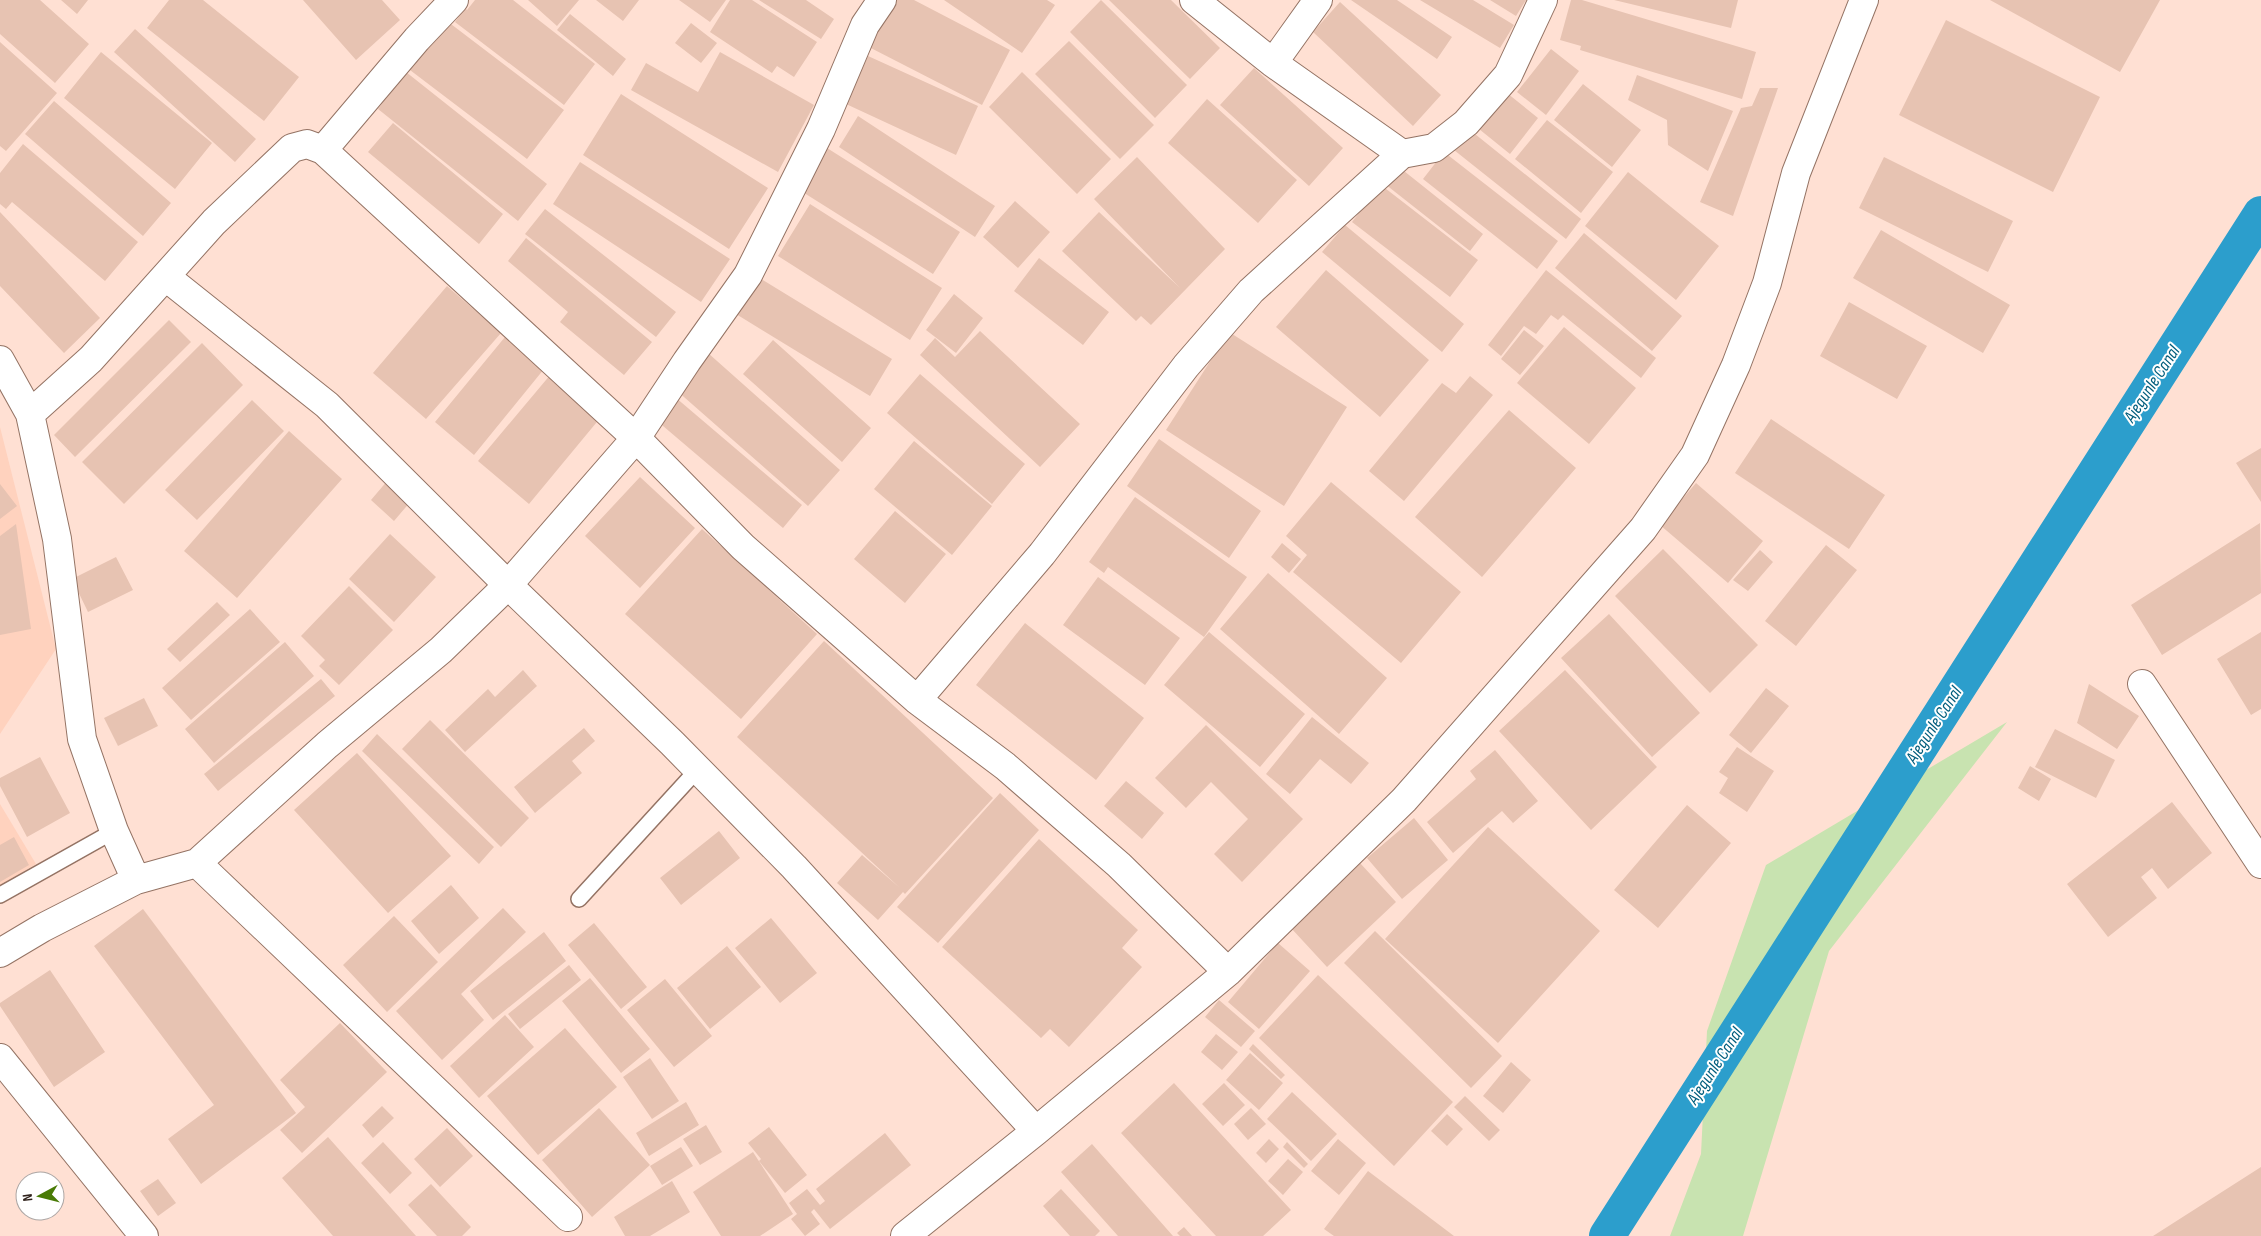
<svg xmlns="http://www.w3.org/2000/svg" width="2261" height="1236" viewBox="0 0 2261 1236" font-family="'Sofia Sans Condensed',sans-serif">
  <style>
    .built { fill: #ffd2be }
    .green { fill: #c8e3b0 }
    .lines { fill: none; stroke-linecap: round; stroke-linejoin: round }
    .canal { stroke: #2c9ecc; stroke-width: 36 }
    .building { fill: #e7c3b2 }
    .service-casing { stroke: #947364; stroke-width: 18 }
    .minor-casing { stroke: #947364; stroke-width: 30 }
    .service { stroke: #fff; stroke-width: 15 }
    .minor { stroke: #fff; stroke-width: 28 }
    .labels { text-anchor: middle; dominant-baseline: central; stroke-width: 4; stroke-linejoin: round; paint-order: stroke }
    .water-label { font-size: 18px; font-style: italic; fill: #015d7c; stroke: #fff }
  </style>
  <rect width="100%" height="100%" fill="#ffe0d3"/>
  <path class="built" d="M0 427 56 649 0 734Z
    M0 804 36 864 0 886Z"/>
  <path class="green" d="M2007 722 1829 951 1743 1236H1670L1701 1154 1707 1031 1766 865Z"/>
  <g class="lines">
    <path class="canal" d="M1607 1236 2261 214"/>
  </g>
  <path class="building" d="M0 0H40L89 44 55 83 0 34Z
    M61 0H88L77 14Z
    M169 0H203L299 77 264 121 147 28Z
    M303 0H382L400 20 356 60Z
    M475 0H513L595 64 564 105 455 22 465 8 467 10Z
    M528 0H579L557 26Z
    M596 0H639L623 21Z
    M679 0H726L710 22Z
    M730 0H752L817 42 794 77 777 66 772 73 710 32Z
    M759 0H806L834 19 821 39Z
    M888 0H914L1010 50 982 105 865 45Z
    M944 0H1047L1055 5 1022 53Z
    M1101 0 1187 85 1155 118 1070 32Z
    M1109 0H1171L1220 48 1190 79Z
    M1351 0H1397L1452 37 1437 59Z
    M1420 0H1473L1514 25 1500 48Z
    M1490 0H1526L1516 16Z
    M1571 0H1582L1756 52 1742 99 1580 50 1581 46 1560 40Z
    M1614 0H1738L1731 28Z
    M1990 0H2160L2120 72Z
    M1340 2 1441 95 1413 126 1313 32Z
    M570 14 626 59 613 76 557 30Z
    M443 18 564 110 527 159 406 67Z
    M1946 20 2100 97 2053 192 1899 115Z
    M691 23 717 43 701 63 675 43Z
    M135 29 256 139 235 162 114 52Z
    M1069 41 1154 125 1120 159 1035 74Z
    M0 42 57 93 6 151 0 146Z
    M1551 49 1579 71 1546 115 1517 92Z
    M101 52 212 143 175 189 64 98Z
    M720 52 814 105 778 172 631 90 646 63 698 92Z
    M868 56 978 106 956 155 846 104Z
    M1254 68 1343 148 1309 186 1220 105Z
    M406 72 547 184 518 221 378 109Z
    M1022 72 1111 159 1077 194 989 107Z
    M1637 75 1733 111 1708 171 1668 145 1667 120 1628 100Z
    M1583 84 1641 130 1612 167 1554 120Z
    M1760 88H1778L1733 216 1700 202 1741 108 1752 106Z
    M1507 93 1538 118 1510 154 1479 129Z
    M621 94 768 188 729 249 583 155Z
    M1207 99 1297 180 1258 223 1168 143Z
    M54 101 171 203 143 236 25 134Z
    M858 116 995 206 975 237 839 147Z
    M1547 120 1613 172 1581 213 1515 159Z
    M393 123 503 214 479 244 368 152Z
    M1470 130 1581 219 1566 239 1454 150Z
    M23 144 138 242 105 281 12 202 6 209 0 204V173Z
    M827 148 960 232 933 274 801 191Z
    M1444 152 1558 241 1537 269 1423 179Z
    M1137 157 1225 249 1151 325 1141 316 1136 321 1062 251 1099 212 1180 288 1094 199Z
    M1884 157 2013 221 1988 272 1859 208Z
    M580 162 730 259 701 302 553 204Z
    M1399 167 1483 234 1470 251 1385 184Z
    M1628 172 1719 246 1676 300 1585 226Z
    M1381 185 1478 260 1450 297 1352 222Z
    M1015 201 1050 232 1018 268 983 237Z
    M810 204 942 288 910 340 778 256Z
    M545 209 676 312 656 337 525 234Z
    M0 212 100 318 64 353 0 286Z
    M1345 225 1464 324 1442 352 1322 252Z
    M1881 230 2010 305 1983 353 1853 278Z
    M1584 233 1682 316 1652 351 1555 268Z
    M526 238 652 342 624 375 560 322 568 312 508 261Z
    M1039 258 1109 312 1083 345 1014 291Z
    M1326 270 1429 360 1380 417 1276 327Z
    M1546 270 1656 358 1641 378 1563 315 1558 320 1551 315 1536 334 1524 326 1501 356 1488 345Z
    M758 277 892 359 870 396 736 314Z
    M447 286 501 333 426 419 373 373Z
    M954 294 983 318 956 353 926 330Z
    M1849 302 1927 346 1897 399 1820 356Z
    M169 320 191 342 75 457 54 435Z
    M1564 327 1636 388 1589 444 1517 383Z
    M1524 330 1544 346 1520 375 1501 359Z
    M980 331 1080 424 1040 467 920 355 935 338 955 357Z
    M1229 332 1347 407 1284 506 1166 430Z
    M505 337 544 369 474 455 435 422Z
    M773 340 871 428 842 462 743 374Z
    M202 343 243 385 124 504 82 462Z
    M708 353 840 470 808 506 676 390Z
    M551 374 601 417 529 504 478 461Z
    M920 374 1025 464 992 504 887 413Z
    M1470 376 1493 395 1404 501 1369 471 1442 383 1456 393Z
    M675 397 802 505 783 528 656 420Z
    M252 400 284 431 197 520 165 490Z
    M1509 410 1576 468 1482 577 1415 517Z
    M1771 419 1885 495 1849 549 1735 473Z
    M289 431 342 479 237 598 184 551Z
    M1159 439 1261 511 1229 558 1127 486Z
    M914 441 992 506 952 555 874 489Z
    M2261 448V502L2236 463Z
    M640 477 695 528 640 588 585 536Z
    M388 480 411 501 394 521 371 500Z
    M1331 482 1461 592 1401 663 1293 572 1307 555 1286 536Z
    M1696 483 1763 541 1728 583 1660 525Z
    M0 484 17 506 0 519Z
    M1135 497 1247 577 1204 637 1108 567 1104 573 1089 562Z
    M895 511 946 554 905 603 854 559Z
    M2260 523 2261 593 2162 655 2131 605Z
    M16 524 31 629 0 635V536Z
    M702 529 817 634 741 719 625 614Z
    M390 534 436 577 394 622 349 579Z
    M1282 543 1301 559 1289 573 1271 557Z
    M1826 545 1857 570 1796 646 1765 621Z
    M1663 549 1758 645 1710 693 1615 596Z
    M1760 550 1773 562 1748 591 1733 580Z
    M116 557 133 590 88 612 72 579Z
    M1268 573 1387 678 1339 734 1220 629Z
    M1098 577 1180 638 1145 685 1063 625Z
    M349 586 393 630 339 685 319 666 325 660 301 636Z
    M217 602 230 615 180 662 167 649Z
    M250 609 280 642 191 720 162 688Z
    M1609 614 1700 713 1652 757 1561 658Z
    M1025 623 1144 718 1096 780 976 685Z
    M1209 632 1305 714 1260 767 1164 685Z
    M2261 632V709L2251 715 2217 659Z
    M824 641 993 798 905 894 903 892 878 920 837 883 862 855 900 888 737 737Z
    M285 642 314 676 214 763 185 729Z
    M523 670 537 686 465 752 445 730 488 689 495 697Z
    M1565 670 1657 767 1591 830 1499 731Z
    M321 679 335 696 218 791 204 774Z
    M2089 684 2139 716 2117 749 2077 723Z
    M1766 688 1789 706 1751 753 1729 735Z
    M144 698 158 726 118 746 104 718Z
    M1312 717 1369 763 1351 784 1320 759 1290 794 1266 774Z
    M430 720 529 818 501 847 402 749Z
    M1206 725 1303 819 1242 882 1214 854 1248 819 1211 782 1186 808 1155 778Z
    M584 728 595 741 572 761 582 773 535 813 514 787Z
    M2055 729 2115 760 2096 798 2035 767Z
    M377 734 494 847 479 864 362 751Z
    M1737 747 1774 771 1747 812 1719 793 1728 778 1719 772Z
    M1495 750 1538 801 1513 823 1502 811 1453 853 1427 822 1476 779 1470 771Z
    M357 753 451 856 388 913 294 810Z
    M40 757 70 813 27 837 0 786V778Z
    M2030 766 2051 779 2039 801 2018 788Z
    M1126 781 1164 813 1142 839 1104 806Z
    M1000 793 1039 830 938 943 897 907Z
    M2172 802 2212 853 2168 889 2152 868 2141 877 2157 898 2108 937 2067 884Z
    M1687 805 1731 843 1658 928 1614 890Z
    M1414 818 1448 860 1402 899 1367 858Z
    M1488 827 1600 931 1498 1043 1385 939Z
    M719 831 740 858 681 905 660 878Z
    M14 837 29 865 0 882V845Z
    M1039 839 1138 930 1122 948 1142 967 1069 1047 1050 1029 1041 1038 942 947Z
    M1360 863 1396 902 1327 967 1291 928Z
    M451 885 479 918 439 954 411 921Z
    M503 908 526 932 461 994 484 1020 442 1060 396 1011Z
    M143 909 296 1113 201 1184 168 1139 214 1105 94 946Z
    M394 916 438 962 387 1012 343 965Z
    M771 918 817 973 780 1003 735 948Z
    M594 923 647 987 621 1009 568 945Z
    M1375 931 1502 1056 1471 1088 1344 963Z
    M544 932 566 961 493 1020 470 991Z
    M1278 943 1310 971 1259 1029 1228 1002Z
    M727 946 761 987 710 1029 677 988Z
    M569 965 581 980 520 1029 508 1014Z
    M50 970 105 1052 54 1087 0 1006V1003Z
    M1318 975 1453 1102 1394 1166 1259 1038Z
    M590 978 650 1049 621 1073 562 1001Z
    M665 979 712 1036 674 1067 627 1010Z
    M1219 1000 1255 1031 1241 1047 1205 1017Z
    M505 1015 534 1047 479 1098 450 1066Z
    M340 1023 387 1072 302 1153 280 1130 305 1107 280 1080Z
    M565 1028 617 1087 538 1155 487 1096Z
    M1216 1034 1238 1052 1222 1070 1201 1052Z
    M1253 1044 1285 1075 1281 1079 1249 1049Z
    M1250 1053 1283 1083 1259 1110 1226 1080Z
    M650 1058 679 1101 652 1119 623 1077Z
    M1511 1062 1531 1080 1503 1113 1483 1096Z
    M1174 1083 1291 1210 1263 1236H1216L1121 1133Z
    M1224 1083 1245 1105 1223 1126 1202 1104Z
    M1292 1092 1337 1134 1311 1161 1267 1119Z
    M1465 1096 1500 1130 1489 1141 1454 1107Z
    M686 1102 699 1125 649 1156 636 1133Z
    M382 1106 394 1118 373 1138 362 1125Z
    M599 1108 650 1165 592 1217 542 1160Z
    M1251 1108 1266 1124 1248 1140 1234 1124Z
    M1447 1114 1463 1129 1447 1146 1431 1131Z
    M706 1125 722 1152 700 1165 683 1139Z
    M769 1127 807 1175 785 1193 759 1161 761 1159 748 1143Z
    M447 1128 473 1156 440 1187 414 1159Z
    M885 1133 911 1165 830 1229 814 1209 811 1212 820 1224 805 1236 791 1219 797 1214 789 1203 807 1189 820 1205 825 1201 816 1189Z
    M328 1137 416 1236H333L282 1178Z
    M1269 1139 1279 1149 1266 1163 1256 1153Z
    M1338 1139 1366 1163 1339 1195 1311 1171Z
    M383 1142 412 1173 390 1194 361 1163Z
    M1287 1142 1308 1164 1304 1168 1283 1147Z
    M1092 1144 1173 1236H1118L1061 1172Z
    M681 1147 693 1166 662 1185 650 1166Z
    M753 1152 793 1214 760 1236H721L693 1192Z
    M1288 1159 1303 1172 1283 1195 1268 1181Z
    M2261 1167V1236H2153Z
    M1368 1171 1454 1236H1334L1324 1229Z
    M158 1179 176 1203 158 1216 140 1191Z
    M672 1181 690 1212 650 1236H625L614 1217Z
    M431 1184 471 1227 462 1236H437L408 1205Z
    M1061 1189 1100 1231 1095 1236H1070L1043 1206Z
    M1184 1227 1192 1236H1180L1177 1233Z"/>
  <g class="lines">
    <defs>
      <path id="service" d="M0 895 114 831
        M579 899 698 769"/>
      <path id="minor" d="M1194 0 1273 63 1402 154
        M1273 63 1318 0
        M323 150 636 438 743 547 917 700 1005 766 1119 865 1228 972
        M166 277 327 405 508 585 672 743 794 867 1036 1131
        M0 360 30 414 57 539 82 739 114 831 136 880
        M30 414 91 359 214 222 292 148 307 144 323 150 417 39 454 0
        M2142 684 2261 864
        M917 700 1042 554 1186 366 1251 291 1402 154 1434 148 1466 123 1508 75 1543 0
        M197 863 568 1217
        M0 953 42 928 136 880 197 863 327 745 441 650 508 585 636 438 687 361 748 275 821 129 865 25 882 0
        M0 1058 144 1236
        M905 1236 1036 1131 1228 972 1404 800 1643 529 1695 455 1736 365 1767 283 1796 173 1864 0"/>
    </defs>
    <use href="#service" class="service-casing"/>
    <use href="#minor" class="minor-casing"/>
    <use href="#service" class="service"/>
    <use href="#minor" class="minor"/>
  </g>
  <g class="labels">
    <g class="water-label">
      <text transform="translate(2152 384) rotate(-57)">Ajegunle Canal</text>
      <text transform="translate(1934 725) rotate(-57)">Ajegunle Canal</text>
      <text transform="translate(1715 1066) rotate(-57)">Ajegunle Canal</text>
    </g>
  </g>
  <g transform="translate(40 1196) rotate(263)"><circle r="24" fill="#ffffff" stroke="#aca6a4"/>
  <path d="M0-4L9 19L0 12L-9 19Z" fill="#497b06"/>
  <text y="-8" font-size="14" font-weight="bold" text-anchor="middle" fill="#2f211b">N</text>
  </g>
</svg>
